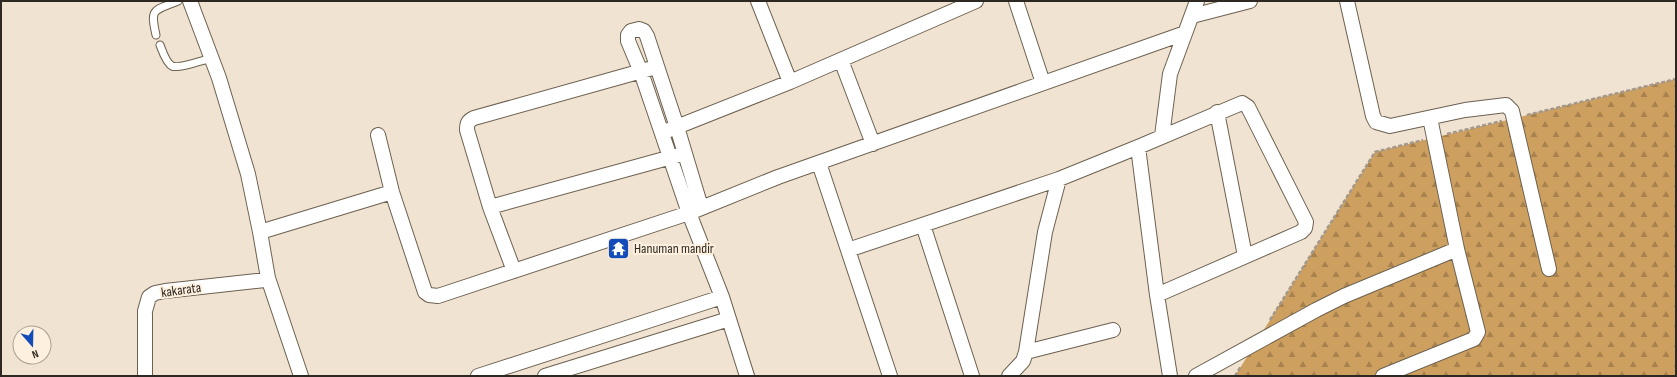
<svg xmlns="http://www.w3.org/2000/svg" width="1677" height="377" viewBox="0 0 1677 377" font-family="'Sofia Sans Condensed',sans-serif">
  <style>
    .forest { fill: url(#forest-firs) }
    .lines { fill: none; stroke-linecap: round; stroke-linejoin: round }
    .service-casing { stroke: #6c6050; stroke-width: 9 }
    .minor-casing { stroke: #6c6050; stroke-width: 16 }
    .path { stroke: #a3988b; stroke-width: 2.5; stroke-dasharray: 4 2; stroke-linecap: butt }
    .service { stroke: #fff; stroke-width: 7 }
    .minor { stroke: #fff; stroke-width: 14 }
    .labels { text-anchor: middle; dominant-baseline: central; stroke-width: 4; stroke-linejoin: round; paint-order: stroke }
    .poi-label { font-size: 14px; fill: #2d2821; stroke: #fef0de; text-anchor: start }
    .street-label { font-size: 14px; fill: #2d2821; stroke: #fef0de }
  </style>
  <defs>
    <pattern id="forest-firs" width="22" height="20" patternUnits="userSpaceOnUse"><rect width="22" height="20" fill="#cea05f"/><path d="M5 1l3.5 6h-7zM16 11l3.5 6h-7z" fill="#a8824e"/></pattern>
  </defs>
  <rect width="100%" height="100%" fill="#f1e3d1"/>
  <path class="forest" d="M1676 79V376H1235L1375 152Z"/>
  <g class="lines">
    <defs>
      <path id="service" d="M156 35C150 8 153 11 178 1
        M160 45C162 50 166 63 172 66 179 69 203 60 212 58"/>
      <path id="minor" d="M190 1 219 78 248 174 260 232 268 278 301 376
        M758 1 790 82
        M1016 1 1043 83
        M1347 1 1373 116 1376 122 1390 126 1465 110 1506 105 1512 111 1549 269
        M1192 16 1250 1
        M841 60 873 144
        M1217 112 1245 256
        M669 130 790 82 976 1
        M378 135 392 192 425 292 429 295 438 296 689 213 778 177 1185 33
        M1162 136 1170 74 1197 1
        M1138 147 1157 295 1170 376
        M819 163 890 376
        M490 207 679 155
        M701 207 677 127 647 36 644 31 639 29 631 31 628 35V41L641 72 689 213 722 297 747 376
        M923 225 972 376
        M260 232 392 192
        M848 250 1059 179 1138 147 1242 103 1248 107 1306 222 1305 228 1301 232 1157 295
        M514 271 490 207 467 130C467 123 468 121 474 118L649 69
        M1026 352 1113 330
        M145 376V311L149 297 155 293 165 291 265 280 268 278
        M478 376 722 297
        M545 376 729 319
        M1009 376 1023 361 1026 352 1045 232 1059 179
        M1196 376 1316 310 1344 296 1457 249
        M1383 376 1474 339 1478 332 1457 249 1430 118"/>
    </defs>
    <use href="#service" class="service-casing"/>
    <use href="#minor" class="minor-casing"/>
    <path class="path" d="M1527 115 1676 79
      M1447 134 1502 121
      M1270 320 1375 152 1423 140
      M1235 376 1241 366"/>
    <use href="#service" class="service"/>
    <use href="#minor" class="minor"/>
  </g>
  <defs>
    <symbol id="temple-square" viewBox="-11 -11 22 22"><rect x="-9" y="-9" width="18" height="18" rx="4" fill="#134cb8" stroke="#fef0de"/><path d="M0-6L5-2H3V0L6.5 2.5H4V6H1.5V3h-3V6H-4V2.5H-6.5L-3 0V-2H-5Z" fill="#fff"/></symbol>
  </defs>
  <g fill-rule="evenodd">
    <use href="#temple-square" x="606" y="236" width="25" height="25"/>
  </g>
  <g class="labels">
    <g class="poi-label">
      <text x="634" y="248">Hanuman mandir</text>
    </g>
    <g class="street-label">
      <text transform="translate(181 290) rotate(-8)">kakarata</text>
    </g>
  </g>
  <rect width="1677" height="377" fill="none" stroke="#2d2821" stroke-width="4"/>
  <g transform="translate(32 345) rotate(160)"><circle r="19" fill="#fef0de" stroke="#aaa092"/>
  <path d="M0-3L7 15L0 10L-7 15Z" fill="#134cb8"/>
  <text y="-6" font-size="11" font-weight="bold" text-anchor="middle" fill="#2d2821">N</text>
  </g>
</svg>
